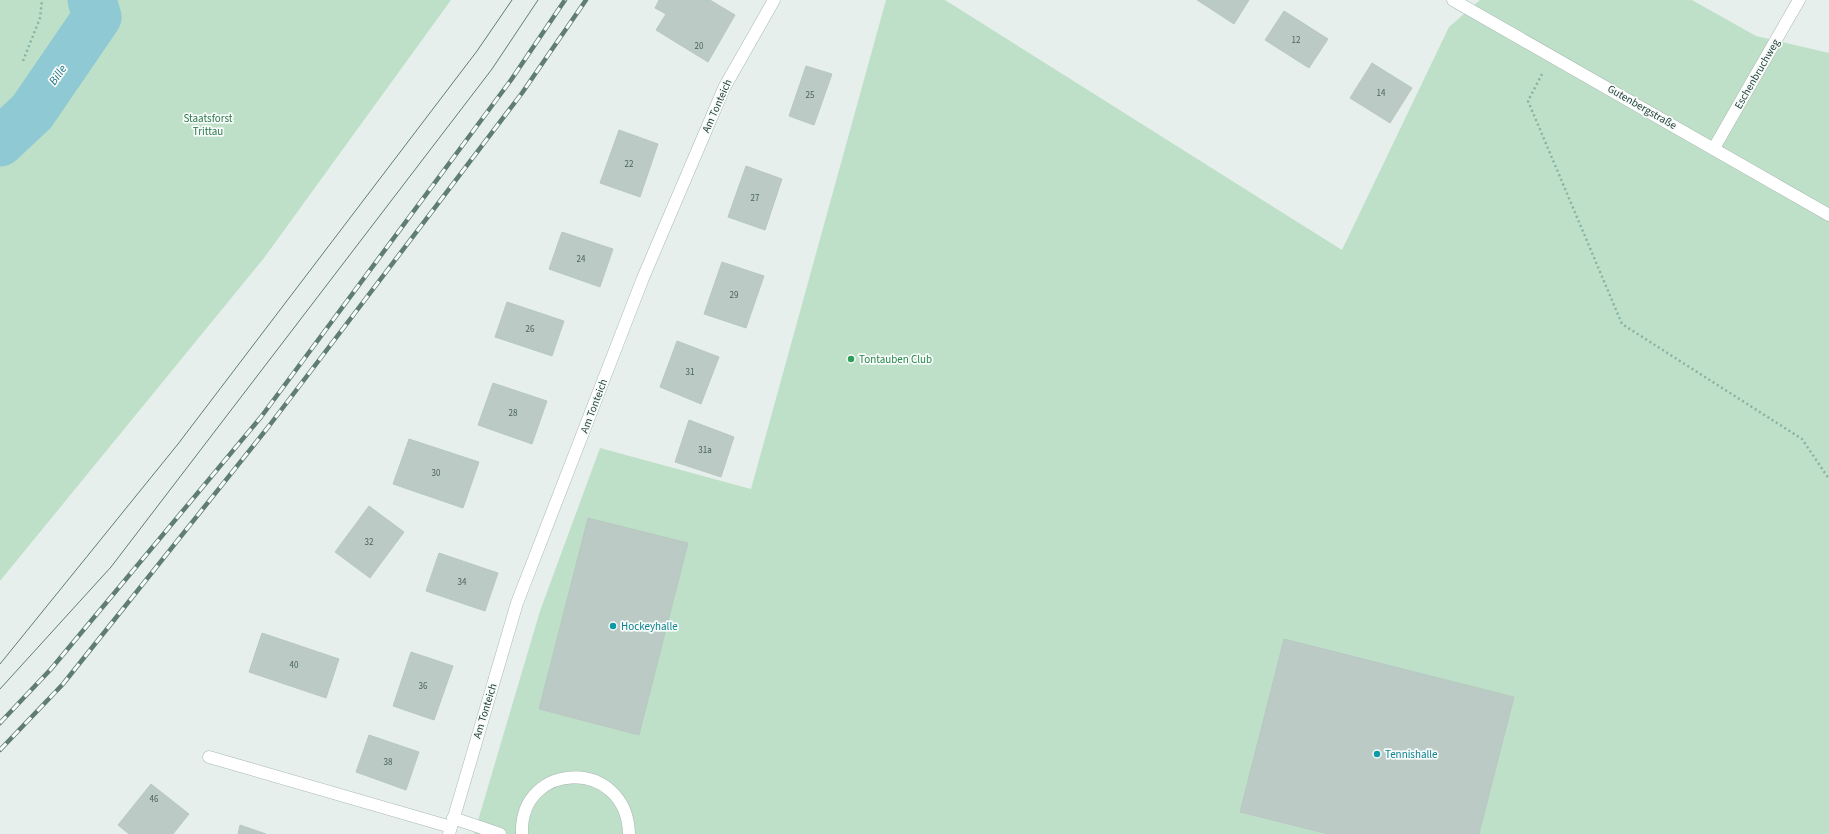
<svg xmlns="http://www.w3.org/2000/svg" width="1829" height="834" viewBox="0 0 1829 834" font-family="'Source Sans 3',sans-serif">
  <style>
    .green { fill: #bfe0c8 }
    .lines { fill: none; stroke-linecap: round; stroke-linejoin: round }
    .river { stroke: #8ec9d4; stroke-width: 49 }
    .building { fill: #bbcac4; stroke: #b8c9c2 }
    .lane-casing { stroke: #a8b8b2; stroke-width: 13 }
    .street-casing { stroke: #a8b8b2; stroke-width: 13 }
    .path { stroke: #86b3a5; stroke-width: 2.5; stroke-dasharray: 2 3; stroke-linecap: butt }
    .lane { stroke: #fff; stroke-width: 12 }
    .street { stroke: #fff; stroke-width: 12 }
    .tram { stroke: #5f7d75; stroke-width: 1 }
    .rail-casing { stroke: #5f7d75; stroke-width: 4.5 }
    .rail { stroke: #f7fbf9; stroke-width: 3; stroke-dasharray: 9; stroke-linecap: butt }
    .leisure-dot { fill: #2e9e5b; stroke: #f7fbf9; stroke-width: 1.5 }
    .culture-dot { fill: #0f9aa8; stroke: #f7fbf9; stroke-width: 1.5 }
    .labels { text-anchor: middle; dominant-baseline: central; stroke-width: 3.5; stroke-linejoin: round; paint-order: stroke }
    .number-label { font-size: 9px; fill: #4a645c }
    .street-label { font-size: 11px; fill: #24423a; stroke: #f7fbf9 }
    .park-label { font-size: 11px; fill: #2d7a4b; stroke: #f7fbf9 }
    .leisure-label { font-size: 11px; fill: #27864d; stroke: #f7fbf9; text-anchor: start }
    .culture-label { font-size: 11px; fill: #0d838f; stroke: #f7fbf9; text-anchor: start }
    .water-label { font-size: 12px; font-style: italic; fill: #1c6f80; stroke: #f7fbf9 }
  </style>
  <rect width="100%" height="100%" fill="#e6efeb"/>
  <path class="green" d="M0 0H451L264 258 0 581Z
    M886 0H945L1342 250 1449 27 1480 0H1692L1756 36 1829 53V834H474L540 611 600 448 751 489Z"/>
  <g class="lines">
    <path class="river" d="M0 142 32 112 97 17 92 0"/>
  </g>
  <path class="building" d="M659 0H710L735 15 708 62 656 30 666 14 655 8Z
    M1197 0H1249L1234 24Z
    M1284 11 1328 39 1309 68 1265 40Z
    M1372 63 1412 88 1390 123 1350 98Z
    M806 66 832 74 814 125 789 116Z
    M619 130 658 144 640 197 600 183Z
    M746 166 782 179 765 230 728 217Z
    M562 232 613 249 600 287 549 269Z
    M722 262 764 276 746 328 704 314Z
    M507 302 564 321 552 356 495 337Z
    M677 341 719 357 701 404 660 387Z
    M493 383 547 401 532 444 478 425Z
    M689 420 734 437 721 477 675 462Z
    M409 439 479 462 463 508 393 484Z
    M369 506 404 532 370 578 335 552Z
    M588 518 688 543 639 735 539 709Z
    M439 553 498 573 485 611 426 591Z
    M262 633 339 659 326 698 249 672Z
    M1284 639 1514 697 1479 834H1328L1240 812Z
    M411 652 453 666 434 720 393 706Z
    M369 735 419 752 406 790 356 772Z
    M151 784 189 814 173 834H129L118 825Z
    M240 825 266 834H238Z"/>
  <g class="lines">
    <defs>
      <path id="lane" d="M453 818 500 834
        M522 834C519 760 627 757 629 834"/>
      <path id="street" d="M1453 0 1829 215
        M1714 148 1799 0
        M209 757 451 827
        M449 834 517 603 643 278 724 88 774 0"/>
    </defs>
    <use href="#lane" class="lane-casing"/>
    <use href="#street" class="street-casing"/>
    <path class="path" d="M23 61 40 18 42 0
      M1542 74 1528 101 1622 324 1802 439 1829 479"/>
    <use href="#lane" class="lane"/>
    <use href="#street" class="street"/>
    <path class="tram" d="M0 664 178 444 477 51 512 0
      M0 689 111 567 492 69 538 0"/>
    <defs>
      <path id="rail" d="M0 723 51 669 261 417 511 80 565 0
        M0 750 63 684 269 426 522 93 586 0"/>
    </defs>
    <use href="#rail" class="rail-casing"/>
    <use href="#rail" class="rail"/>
  </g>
  <circle class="leisure-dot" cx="851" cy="359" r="4"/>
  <g class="culture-dot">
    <circle cx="613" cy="626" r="4"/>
    <circle cx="1377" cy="754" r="4"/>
  </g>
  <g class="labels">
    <g class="number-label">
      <text x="1296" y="40">12</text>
      <text x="699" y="46">20</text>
      <text x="1381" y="93">14</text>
      <text x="810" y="95">25</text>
      <text x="629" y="164">22</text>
      <text x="755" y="198">27</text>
      <text x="581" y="259">24</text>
      <text x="734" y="295">29</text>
      <text x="530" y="329">26</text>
      <text x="690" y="372">31</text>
      <text x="513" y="413">28</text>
      <text x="705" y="450">31a</text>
      <text x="436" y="473">30</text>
      <text x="369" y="542">32</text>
      <text x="462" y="582">34</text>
      <text x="294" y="665">40</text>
      <text x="423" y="686">36</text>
      <text x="388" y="762">38</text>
      <text x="154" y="799">46</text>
    </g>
    <g class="street-label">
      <text transform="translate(1757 74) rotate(-60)">Eschenbruchweg</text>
      <text transform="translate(717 106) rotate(-66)">Am Tonteich</text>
      <text transform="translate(1642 107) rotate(30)">Gutenbergstraße</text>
      <text transform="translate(594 406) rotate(-69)">Am Tonteich</text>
      <text transform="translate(485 711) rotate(-73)">Am Tonteich</text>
    </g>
    <g class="park-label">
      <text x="208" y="118">Staatsforst<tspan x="208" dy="13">Trittau</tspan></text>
    </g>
    <g class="leisure-label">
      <text x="859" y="359">Tontauben Club</text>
    </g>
    <g class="culture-label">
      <text x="621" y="626">Hockeyhalle</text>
      <text x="1385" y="754">Tennishalle</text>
    </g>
    <g class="water-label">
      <text transform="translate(58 75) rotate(-55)">Bille</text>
    </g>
  </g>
</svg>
